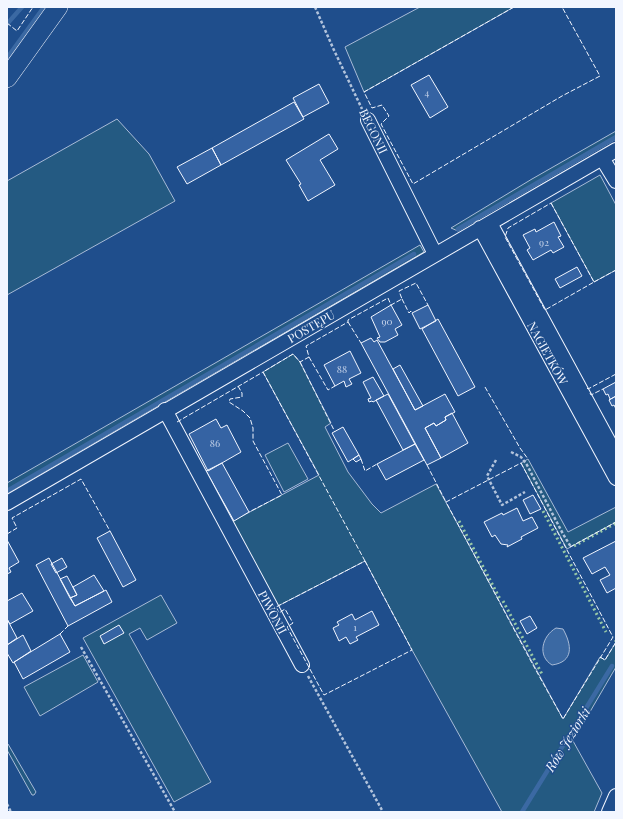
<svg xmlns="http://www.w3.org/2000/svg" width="623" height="819" viewBox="0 0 623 819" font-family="'Playfair Display',serif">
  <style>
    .green { fill: #245a82; stroke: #a8bbd7 }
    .water { fill: #3b69a3; stroke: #a8bbd7 }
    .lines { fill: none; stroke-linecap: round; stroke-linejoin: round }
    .stream { stroke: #3b69a3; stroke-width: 4.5 }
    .building { fill: #3563a3; stroke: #f2f6ff }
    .street-casing { stroke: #f2f6ff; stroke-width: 16 }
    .secondary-casing { stroke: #f2f6ff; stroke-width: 20 }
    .path { stroke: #b3c4dc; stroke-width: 2.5; stroke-dasharray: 3 2; stroke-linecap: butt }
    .street { stroke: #1f4e8c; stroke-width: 14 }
    .secondary { stroke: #1f4e8c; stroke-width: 19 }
    .hedge { stroke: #97c8a6; stroke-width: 3; stroke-dasharray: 2 3; stroke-linecap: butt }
    .fence { stroke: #f2f6ff; stroke-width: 1; stroke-dasharray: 5 2; stroke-linecap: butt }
    .labels { text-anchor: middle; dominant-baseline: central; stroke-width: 3; stroke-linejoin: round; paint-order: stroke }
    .number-label { font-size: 10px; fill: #c3d1e8 }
    .street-label { font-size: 12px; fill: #f2f6ff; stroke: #1f4e8c }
    .water-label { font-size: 13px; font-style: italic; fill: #f2f6ff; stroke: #1f4e8c }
  </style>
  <rect width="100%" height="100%" fill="#1f4e8c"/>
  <path class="green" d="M420 7H514L364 92 345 47Z
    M117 119 149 154 175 201 7 295V181Z
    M616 131V139L458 231 451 228 532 179Z
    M600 175 616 205V270L594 282 551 203Z
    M420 245 424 252 7 493V483Z
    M293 354 300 362 331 423 325 427 348 472 372 504 381 513 436 484 563 719 600 657 605 660 616 642V667L573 741 602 793 594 812H502L412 650 365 561 276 607 231 522 319 475 263 372Z
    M288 443 308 479 284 492 265 455Z
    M528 459 568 532 616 507V522L567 549 521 463Z
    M161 595 177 623 147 640 140 628 129 634 211 782 174 802 83 638Z
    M83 655 98 682 40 716 24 687Z
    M7 744H8L36 792 34 795H32L7 750Z"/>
  <path class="water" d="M556 628 563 629C572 645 574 662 552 665 537 656 542 636 556 628Z"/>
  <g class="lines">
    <path class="stream" d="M7 24 22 7
      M7 58 44 7
      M458 229 616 137
      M7 491 414 254
      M522 812 612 666"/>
  </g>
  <path class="building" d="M429 75 448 107 430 118 411 85Z
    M319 84 329 103 303 117 293 98Z
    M294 102 304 119 221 165 212 148Z
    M329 134 338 149 320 160 335 185 308 201 299 185 301 184 286 160Z
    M212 148 221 165 187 184 177 167Z
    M554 222 561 236 558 237 564 247 553 253 551 250 533 260 527 250 530 248 523 235 535 229 536 232Z
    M577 267 582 276 560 288 555 279Z
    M391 305 402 325 395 329 398 335 385 342H380L377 338 380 337 371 317Z
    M428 305 436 321 420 329 412 313Z
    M438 319 475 387 458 396 422 329Z
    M371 338 374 342 377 340 415 410 445 394 455 412 445 417 446 420 436 426 434 423 425 428 441 458 427 465 361 343Z
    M350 351 361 373 349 379 352 384 346 387 344 381 335 386 324 365Z
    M400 365 423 406 415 410 393 369Z
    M373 377 384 396 373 402 372 401 369 402 368 399 371 398 363 382Z
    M616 382V396L609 400 610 399 608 394 606 395 603 389Z
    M388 394 415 444 403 450 376 400Z
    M616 396V409L614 405 612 406 609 400Z
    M452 413 468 443 441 458 425 428 434 423 436 426 446 420 445 417Z
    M216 419 221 428 227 425 241 452 208 471 189 434Z
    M343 427 359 455 348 462 332 433Z
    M415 444 424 460 386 480 377 464Z
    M359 455 361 459 356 462 353 459Z
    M222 463 249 512 234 521 206 471Z
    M533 495 541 509 530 514 523 500Z
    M517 508 523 521 532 517 538 528 521 537 522 539 507 547 508 545 501 544 495 535 492 537 484 522 502 513 503 515Z
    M110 531 136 580 123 587 97 538Z
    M7 540 19 562 9 568 11 572 7 574Z
    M616 541V588L607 593 600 580 610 575 605 567 592 574 583 558Z
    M49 558 75 606 106 590 112 602 68 626 36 565Z
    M62 558 67 567 56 573 51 564Z
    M94 575 104 591 75 606 70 598 77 595 73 587Z
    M67 576 77 595 70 598 60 579Z
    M22 593 33 611 10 624 7 619V601Z
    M372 611 379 625 356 637 358 640 350 644 346 637 339 641 333 628 339 625 337 622 352 614 355 620Z
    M530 616 537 628 527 634 520 621Z
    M7 619 17 638 7 645Z
    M119 625 124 633 104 644 100 636Z
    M60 634 70 652 23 679 14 662Z
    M23 635 31 651 13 663 7 653V645Z"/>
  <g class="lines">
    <defs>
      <path id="street" d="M368 120 435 254
        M602 158 616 181
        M490 223 616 455
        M480 228 616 478
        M165 410 302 665
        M7 503 616 150
        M609 812 616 796"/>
      <path id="secondary" d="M7 78 58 7"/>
    </defs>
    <use href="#street" class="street-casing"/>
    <use href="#secondary" class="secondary-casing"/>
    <path class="path" d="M315 7 333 48 362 109
      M511 452 521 457 527 465 563 534 571 547
      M496 460 487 476 502 505 525 492
      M81 647 175 812
      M308 676 383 812
      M7 804 11 812"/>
    <use href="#street" class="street"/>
    <use href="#secondary" class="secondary"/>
    <path class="hedge" d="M543 511 606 632
      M459 521 500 599
      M574 546 616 523
      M503 601 543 676
      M615 642 616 641"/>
    <path class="fence" d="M514 7 364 92 372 108 382 105 389 116 381 124 413 184 562 96 600 76 562 7
      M7 23 17 31 33 7
      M551 203 594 282 545 310 505 237 508 228Z
      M594 282 616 270
      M402 299 409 313 411 311 412 313
      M348 322 361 343
      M309 357 328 390 335 386
      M300 362 335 432
      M238 386 242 393V397L230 399 229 402 243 411 250 418 253 428V441L282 495 249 512
      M485 387 520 448 528 459
      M587 388 588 389 616 374
      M590 393 591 395 603 389
      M177 422 263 372
      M361 459 365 471 377 464
      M521 463 613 637 563 719 533 665 446 502Z
      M427 465 446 502
      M7 534 17 528 12 518 81 479 110 531
      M570 547 616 522
      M365 561 263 372 293 354 300 362 309 357 306 346 348 322V320L388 298 391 305 402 299 399 291 416 283 428 305
      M365 561 412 650 324 695 287 627 293 623 285 609 279 613 276 607Z
      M60 634 68 626
      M600 657 605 660 616 642"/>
  </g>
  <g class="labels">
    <g class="number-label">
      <text x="427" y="92">4</text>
      <text x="544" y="242">92</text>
      <text x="387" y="321">90</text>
      <text x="342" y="369">88</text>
      <text x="215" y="443">86</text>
      <text x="355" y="627">1</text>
    </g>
    <g class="street-label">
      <text transform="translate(374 131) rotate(64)">BEGONII</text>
      <text transform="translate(311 326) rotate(-30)">POSTĘPU</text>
      <text transform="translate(548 353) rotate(61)">NAGIETKÓW</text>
      <text transform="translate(273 612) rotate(62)">PIWONII</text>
    </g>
    <g class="water-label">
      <text transform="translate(567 739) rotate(-58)">Rów Jeziorki</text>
    </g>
  </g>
  <rect width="623" height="819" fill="none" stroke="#f2f6ff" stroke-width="16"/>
</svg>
